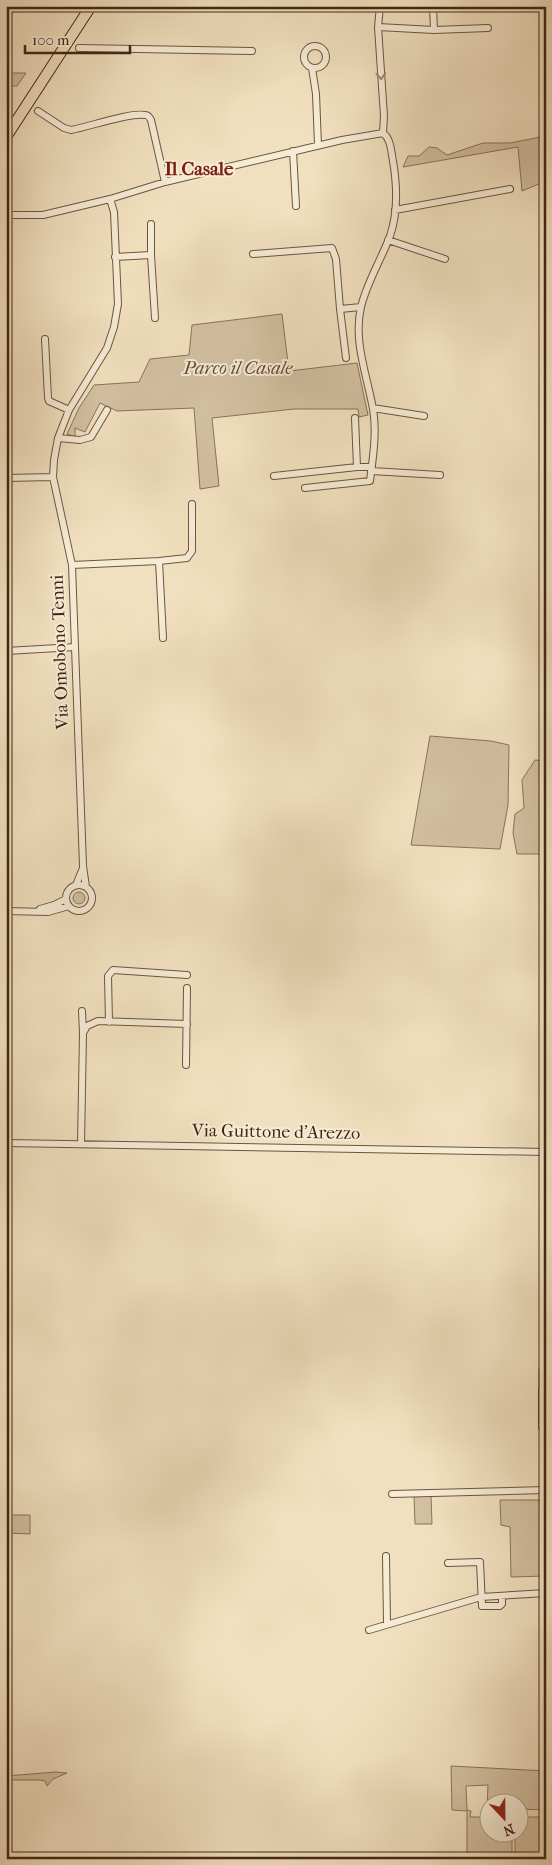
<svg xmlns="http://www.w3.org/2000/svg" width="552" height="1865" viewBox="0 0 552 1865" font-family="'IM FELL French Canon',serif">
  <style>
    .green { fill: #d3c0a2; stroke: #8a735b }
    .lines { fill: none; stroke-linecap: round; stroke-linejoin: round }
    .street-casing { stroke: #6e543f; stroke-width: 8 }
    .primary-casing { stroke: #422614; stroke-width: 12 }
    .street { stroke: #f6ebd5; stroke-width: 6 }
    .primary { stroke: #f1e0bf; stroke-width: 10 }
    .oneway { stroke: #9c8874 }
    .labels { text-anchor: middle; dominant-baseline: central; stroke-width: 4; stroke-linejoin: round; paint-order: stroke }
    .park-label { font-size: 18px; font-style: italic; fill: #664c38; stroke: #f6ebd5 }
    .street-label { font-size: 18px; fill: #422614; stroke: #f6ebd5 }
    .neighbourhood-label { font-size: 19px; font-weight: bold; fill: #7a1f14; stroke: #f6ebd5 }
  </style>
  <rect width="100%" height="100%" fill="#f1e0bf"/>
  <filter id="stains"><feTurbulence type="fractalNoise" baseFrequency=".004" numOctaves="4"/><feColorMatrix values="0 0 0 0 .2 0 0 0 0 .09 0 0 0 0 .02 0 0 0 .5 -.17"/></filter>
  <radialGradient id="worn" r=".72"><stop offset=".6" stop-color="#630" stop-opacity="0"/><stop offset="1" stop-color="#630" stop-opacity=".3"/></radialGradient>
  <path class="green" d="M6 73H26L17 86H6Z
    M546 136V152H544L546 181 522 191 518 147 403 167 408 156H419L429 147 437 148 447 155 483 143H510Z
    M282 314 289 371 357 363 368 415 359 417 358 409H294L212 418 219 486 200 489 194 408 117 411 100 403 85 432 75 428V437L67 434 79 408 94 385 139 382 150 359 189 355 192 325Z
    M430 736 491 741 509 745 508 805 500 849 411 845Z
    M535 760 546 761V829L543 854H517L513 833 515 814 524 808 522 780Z
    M73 898a6 6 0 1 1 12 0a6 6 0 1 1-12 0Z
    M539 1369H546V1387H539Z
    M414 1496H431L432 1524H415Z
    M500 1500H546V1588L545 1576 511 1577 510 1527 501 1525Z
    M6 1515H30V1534L6 1533Z
    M451 1766 546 1771V1810L520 1809V1802H490L489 1809H487L488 1785 466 1786 467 1810 471 1811 470 1817H484L487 1814H489L490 1832 512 1833V1859H467V1811L452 1810Z
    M56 1772 67 1773 53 1779 47 1786 45 1781 40 1780H6V1776Z
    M520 1817H546V1852L541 1853V1859H515V1833L520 1832Z"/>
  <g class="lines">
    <defs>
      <path id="street" d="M380 6 378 27 384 116 383 133
        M433 6 434 30
        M378 27 434 30 488 28
        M304 57a11 11 0 1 1 22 0a11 11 0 1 1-22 0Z
        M79 48 252 51
        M312 68 316 94 318 145
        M38 111 64 128 71 130C88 127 131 112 145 115 149 115 149 117 151 120L165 182
        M293 151 296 206
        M395 210 510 189
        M6 215H43L110 199 165 182 342 140 383 133
        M388 240 445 259
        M253 254 332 248 336 259 340 309
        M151 255V224
        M115 257 151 255 155 318
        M45 339 48 398 49 401 69 410
        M346 358 340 309 361 307
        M373 408 424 416
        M355 418 357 467
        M58 438 80 440 91 437 107 410
        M371 471 440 475
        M274 476 357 467H372
        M6 478 53 477
        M305 488 370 481C373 457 377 432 373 409 367 375 353 341 361 307 367 282 381 260 390 236 398 213 397 185 393 161 391 151 391 139 383 133
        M159 561 163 638
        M72 565 159 561 187 558 192 551V504
        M6 651 75 647
        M76 885 83 868
        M66 898a13 13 0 1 1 26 0a13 13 0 1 1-26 0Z
        M86 887 83 866 72 565 53 477 54 460 58 438 69 410 107 348 114 327 118 304 114 212 110 199
        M40 909 54 905 66 899
        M6 911 48 912 69 906
        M82 1011 83 1033
        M109 1022 108 976 113 970 187 975
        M186 1065 187 988
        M6 1143 546 1152
        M81 1144 83 1033 87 1026 98 1021 187 1024
        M546 1389H542V1427H546
        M392 1494 546 1490
        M386 1556 387 1624
        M448 1563 480 1562 482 1606H500L502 1604V1596
        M369 1630 481 1597 546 1593"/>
      <path id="primary" d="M6 137 91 6"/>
    </defs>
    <use href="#street" class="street-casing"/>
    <use href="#primary" class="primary-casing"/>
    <use href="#street" class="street"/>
    <use href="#primary" class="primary"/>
  </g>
  <defs><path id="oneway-chevron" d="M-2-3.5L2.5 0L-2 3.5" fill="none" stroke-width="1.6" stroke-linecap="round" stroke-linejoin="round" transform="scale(1.25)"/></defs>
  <use class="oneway" href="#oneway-chevron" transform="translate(381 76) rotate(87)"/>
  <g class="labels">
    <g class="park-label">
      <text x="238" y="368">Parco il Casale</text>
    </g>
    <g class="street-label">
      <text transform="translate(60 652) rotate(-92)">Via Omobono Tenni</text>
      <text transform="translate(276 1132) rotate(1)">Via Guittone d'Arezzo</text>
    </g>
    <g class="neighbourhood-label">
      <text x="199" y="169">Il Casale</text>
    </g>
  </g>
  <rect width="552" height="1865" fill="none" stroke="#f1e0bf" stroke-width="25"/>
  <rect x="8" y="8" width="537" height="1850" fill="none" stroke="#422614" stroke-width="2.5"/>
  <rect x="12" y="12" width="527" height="1840" fill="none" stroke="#422614"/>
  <g transform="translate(504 1818) rotate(158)"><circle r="24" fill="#f6ebd5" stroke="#ae9c88"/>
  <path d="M0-4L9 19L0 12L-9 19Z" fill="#8f2418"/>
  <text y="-8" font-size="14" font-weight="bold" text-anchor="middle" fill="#422614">N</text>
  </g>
  <path d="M25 45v8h105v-8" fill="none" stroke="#422614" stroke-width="2.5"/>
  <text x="32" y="45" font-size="15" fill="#422614" stroke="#f6ebd5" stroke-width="4" paint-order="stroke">100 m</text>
  <rect width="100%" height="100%" filter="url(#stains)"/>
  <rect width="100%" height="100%" fill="url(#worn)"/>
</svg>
